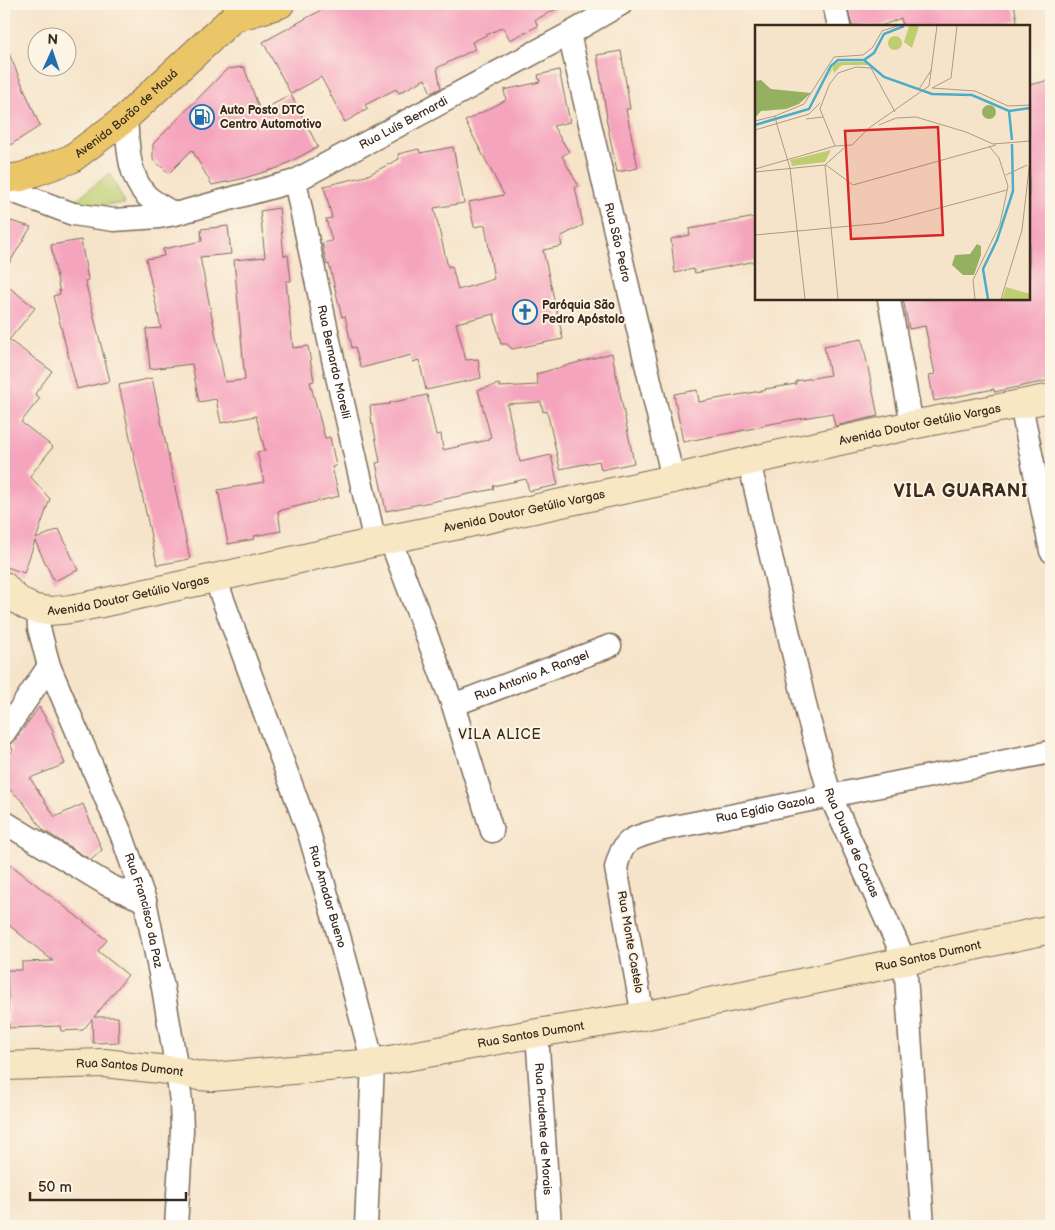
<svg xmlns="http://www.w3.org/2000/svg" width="1055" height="1230" viewBox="0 0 1055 1230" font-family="'Balsamiq Sans',sans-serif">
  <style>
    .green { fill: #bdcd70; stroke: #7c7c47 }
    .building { fill: #f5a4bd }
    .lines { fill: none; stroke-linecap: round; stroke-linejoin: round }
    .street-casing { stroke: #7c6b5a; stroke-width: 25 }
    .secondary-casing { stroke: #7c6b5a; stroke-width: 30 }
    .primary-casing { stroke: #7c6b5a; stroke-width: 30 }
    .street { stroke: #fff; stroke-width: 22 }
    .secondary { stroke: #f7e8c3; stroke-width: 28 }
    .primary { stroke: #ebc669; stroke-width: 28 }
    .labels { text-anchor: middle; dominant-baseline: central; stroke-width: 4; stroke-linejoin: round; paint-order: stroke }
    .poi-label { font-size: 12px; font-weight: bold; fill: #3b2a1e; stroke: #fcf5e5; text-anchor: start }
    .street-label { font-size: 12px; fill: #3b2a1e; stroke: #fcf5e5 }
    .neighbourhood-label { font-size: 14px; letter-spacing: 1px; fill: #3b2a1e; stroke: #fcf5e5 }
    .district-label { font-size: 18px; font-weight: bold; letter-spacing: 1px; fill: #3b2a1e; stroke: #fcf5e5 }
    .inset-river { fill: none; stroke: #4aacc9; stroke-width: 2.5 }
    .inset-road { fill: none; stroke: #ab9a85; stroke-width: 1 }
    .view { fill: #d62828; fill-opacity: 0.15; stroke: #d62828; stroke-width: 2.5 }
    .inset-edge { fill: none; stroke: #3b2a1e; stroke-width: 2.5 }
  </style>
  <rect width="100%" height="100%" fill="#fcf5e5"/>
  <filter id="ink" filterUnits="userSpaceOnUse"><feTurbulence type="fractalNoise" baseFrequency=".02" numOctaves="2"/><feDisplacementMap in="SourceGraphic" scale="10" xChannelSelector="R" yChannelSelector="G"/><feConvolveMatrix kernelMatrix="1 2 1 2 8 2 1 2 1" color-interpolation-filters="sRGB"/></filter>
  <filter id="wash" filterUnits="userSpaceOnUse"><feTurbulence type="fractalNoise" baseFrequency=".0096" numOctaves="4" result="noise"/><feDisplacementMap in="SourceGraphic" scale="20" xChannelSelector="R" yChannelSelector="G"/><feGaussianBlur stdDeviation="1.12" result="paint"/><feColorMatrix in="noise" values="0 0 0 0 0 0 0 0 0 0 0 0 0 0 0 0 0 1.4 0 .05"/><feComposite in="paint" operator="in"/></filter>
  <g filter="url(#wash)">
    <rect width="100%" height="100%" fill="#f6e4ca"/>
    <path class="green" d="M110 173 125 204 91 205 74 201Z"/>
    <g id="blocks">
      <path class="building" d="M334 4H566L535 20 538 26 510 40 503 27 472 42 475 49 437 68 441 88 431 93 425 79 399 93 396 89 365 105 368 109 345 122 321 77 291 94 263 42 314 14Z
        M847 4H1014L1017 21 990 26H903L901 18 881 26H852Z
        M4 42 40 126 4 149Z
        M621 51 630 109H626L638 168 617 172 606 118H607L597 55Z
        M244 67 260 111 291 95 318 147 278 168 241 179 212 185 192 150 169 173 153 160V144L227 69Z
        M559 70 570 122 553 126 569 152 562 156 578 185 575 187 583 225 560 237 562 246 543 250 563 339 512 349 507 344H501L494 314 456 323 466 360 478 359 481 378 426 390 419 360 413 362 411 355 361 368 355 347 352 348 345 316 342 317 329 264 327 265 322 243 332 241 326 219 332 218 324 186 366 176 399 159 398 154 419 149 420 153 453 147 464 203 434 208 448 267 452 266 458 290 494 279 485 225 474 227 469 202 504 195 465 121 506 100 504 90 540 82 538 75Z
        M1051 80V380L994 392V389L934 401 929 375 935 374 925 326 909 329 903 299H1029V85Z
        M279 208 284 256 288 255 291 281H286L293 348 308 346 314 381 310 382 325 438 330 437 336 466 332 467 339 496 278 511 281 531 254 536 255 539 228 544 218 490 264 482 257 452 265 451 256 416 221 423 216 399 199 402 192 364 150 369 146 329 161 328 146 259 164 256 163 249 202 241 201 229 228 226 231 254 200 257 225 382 245 380 234 260 265 257 260 211Z
        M756 217V261L695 273 693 269 675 273 671 239 690 235 689 229Z
        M4 219 31 227 4 272Z
        M81 240 88 280 85 281 110 381 77 389 53 296 60 294 51 245Z
        M4 283 35 308 9 340 52 371 35 394 40 398 21 422 53 447 30 476 50 499 36 539 59 529 78 570 54 581 35 541 24 573 4 566Z
        M862 339 878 416 835 426 832 413 764 425V426L735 432 683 442 674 394 697 390 699 402 766 390 765 389 796 384V381L830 375 824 346Z
        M612 353 634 463 601 470 599 461 560 469 547 411 543 412 541 402 507 404 520 462 551 455 558 485 529 491 526 479 493 486 494 489 386 511 376 463 380 462 373 424 372 425 370 406 390 404 389 403 427 395 436 435 441 434 443 450 488 440V438L491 437 478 390 499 384 500 387 538 385 536 374Z
        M152 378 190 559 157 565 119 385Z
        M39 707 54 732 52 733 65 764 30 778 55 817 83 804 102 850 91 860 43 830 23 802 4 784V761L13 750 10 744 15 740Z
        M11 865 107 940 98 951 128 975 94 1017H118L119 1042 93 1043 92 1019 83 1030 61 1031 60 1026 9 1028 7 970H22V962L53 961 4 921V874Z"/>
    </g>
  </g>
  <g filter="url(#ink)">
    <use href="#blocks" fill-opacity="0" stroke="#7c6b5a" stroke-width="1"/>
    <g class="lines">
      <defs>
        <g id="street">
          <path d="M834 4 839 26"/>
          <path id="s1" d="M569 34 673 479"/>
          <path d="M126 117C128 143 127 174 146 195 153 202 166 209 175 214"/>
          <path id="s2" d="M295 181 333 359 375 542"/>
          <path id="s3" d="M4 188 73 214 114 220 159 217 175 214 295 181 569 34 621 4"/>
          <path d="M889 299 912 425"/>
          <path d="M1021 405 1051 551"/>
          <path id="s4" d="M749 461 807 713 830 795 905 961 923 1226"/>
          <path d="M390 539 453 705 492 831"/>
          <path id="s5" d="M215 578 309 833 341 943 373 1063 366 1226"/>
          <path id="s6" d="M38 610 39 628 49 666 122 836 145 901 163 988 177 1071 181 1102 182 1131 176 1226"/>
          <path id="s7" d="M453 705 610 646"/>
          <path d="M4 733 49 666"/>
          <path d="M4 822 108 885 145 901"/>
          <path id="s8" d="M643 1016 616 868C623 837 632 839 659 830L1051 752"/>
          <path id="s9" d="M537 1033 550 1226"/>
        </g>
        <g id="secondary">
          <path id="s10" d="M4 586C9 592 15 598 21 602 42 618 74 608 97 604L390 539 464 524 673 479 749 461 912 425 1051 398"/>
          <path id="s11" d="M4 1066 104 1063 177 1071 199 1076 212 1077 373 1063 537 1033 643 1016 905 961 1051 929"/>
        </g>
        <g id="primary">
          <path d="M233 18 280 4"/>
          <path id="s12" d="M4 179 21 177 71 159 122 121 233 18 246 4"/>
        </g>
      </defs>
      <use href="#street" class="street-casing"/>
      <use href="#secondary" class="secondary-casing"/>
      <use href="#primary" class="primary-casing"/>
      <use href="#street" class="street"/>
      <use href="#secondary" class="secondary"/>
      <use href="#primary" class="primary"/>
    </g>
  </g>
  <defs>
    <symbol id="fuel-ring" viewBox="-11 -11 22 22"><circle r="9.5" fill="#fcf5e5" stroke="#1f6fb2" stroke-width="1.5"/><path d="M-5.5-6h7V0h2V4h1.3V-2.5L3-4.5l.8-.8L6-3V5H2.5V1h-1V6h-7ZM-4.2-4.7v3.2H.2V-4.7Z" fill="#1f6fb2"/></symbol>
    <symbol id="church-ring" viewBox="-11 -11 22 22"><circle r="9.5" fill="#fcf5e5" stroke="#1f6fb2" stroke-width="1.5"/><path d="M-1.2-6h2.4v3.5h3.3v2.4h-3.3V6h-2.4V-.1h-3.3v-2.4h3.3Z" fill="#1f6fb2"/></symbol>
  </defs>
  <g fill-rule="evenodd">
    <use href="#fuel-ring" x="188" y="103" width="28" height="28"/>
    <use href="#church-ring" x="511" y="298" width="28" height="28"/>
  </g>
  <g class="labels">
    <g class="poi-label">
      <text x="220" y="110">Auto Posto DTC<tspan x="220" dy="14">Centro Automotivo</tspan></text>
      <text x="542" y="305">Paróquia São<tspan x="542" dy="14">Pedro Apóstolo</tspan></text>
    </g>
    <g class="street-label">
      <text stroke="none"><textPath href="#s12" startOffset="142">Avenida Barão de Mauá</textPath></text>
      <text stroke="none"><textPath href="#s3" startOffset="424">Rua Luís Bernardi</textPath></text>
      <text stroke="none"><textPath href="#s1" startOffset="214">Rua São Pedro</textPath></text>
      <text stroke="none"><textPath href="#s2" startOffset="185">Rua Bernardo Morelli</textPath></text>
      <text stroke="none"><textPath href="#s10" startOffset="944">Avenida Doutor Getúlio Vargas</textPath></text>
      <text stroke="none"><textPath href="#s10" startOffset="539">Avenida Doutor Getúlio Vargas</textPath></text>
      <text stroke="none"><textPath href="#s10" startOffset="134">Avenida Doutor Getúlio Vargas</textPath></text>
      <text stroke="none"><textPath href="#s7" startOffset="84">Rua Antonio A. Rangel</textPath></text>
      <text stroke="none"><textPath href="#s8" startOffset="321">Rua Egídio Gazola</textPath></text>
      <text stroke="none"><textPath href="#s4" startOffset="396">Rua Duque de Caxias</textPath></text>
      <text stroke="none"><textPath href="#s5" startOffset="338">Rua Amador Bueno</textPath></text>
      <text stroke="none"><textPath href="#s6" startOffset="320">Rua Francisco da Paz</textPath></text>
      <text transform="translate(630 942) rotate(80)">Rua Monte Castelo</text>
      <text stroke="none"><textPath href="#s11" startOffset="936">Rua Santos Dumont</textPath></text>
      <text stroke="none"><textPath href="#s11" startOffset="531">Rua Santos Dumont</textPath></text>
      <text stroke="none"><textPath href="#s11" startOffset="126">Rua Santos Dumont</textPath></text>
      <text stroke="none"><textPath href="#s9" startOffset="96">Rua Prudente de Morais</textPath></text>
    </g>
    <g class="neighbourhood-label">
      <text x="500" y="734">VILA ALICE</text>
    </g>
    <g class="district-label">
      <text x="961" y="491">VILA GUARANI</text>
    </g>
  </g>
  <g transform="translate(755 25)">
    <rect width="275" height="275" fill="#f6e4ca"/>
    <path d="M154 1H164L157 23 149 17ZM133 18a7 7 0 1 1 14 0a7 7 0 1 1-14 0ZM84 37H109L113 40H88L80 44 85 42 79 48 78 44 71 55 79 40ZM76 125 70 137 37 141 35 135ZM251 262 275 269V274H247Z" fill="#bdcd70"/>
    <path d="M6 55 16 64 56 68 44 79 31 84 6 86 0 93V56ZM227 87a7 7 0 1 1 14 0a7 7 0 1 1-14 0ZM222 219 226 221V230L219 250H208L197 240 200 230 215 229Z" fill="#96b062"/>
    <path class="inset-river" d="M109 35 119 28 129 9 149 1M254 86 257 115M0 100 54 84 76 41 83 35H109L129 52 177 69 217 70 254 86 275 83M233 274 228 244 242 215 258 166 257 119"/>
    <path class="inset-road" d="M177 63 220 66 253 81 275 80M177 63 196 53 202 1M164 64 177 44M51 94 68 92M0 96 20 91M22 100 20 91 49 79 79 32 108 30 118 22 127 6 142 1M22 100 35 143 50 274M124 100 141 93 161 92 211 107 238 119 275 116M0 105 54 89 65 78M80 121 65 84 74 60 83 48 101 42 116 43 140 87M70 140 83 274M70 140 89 123M71 140 98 160 241 120M0 144 80 121 97 120 114 103 174 61 182 1M0 147 70 140M251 150 272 140M0 210 128 198 252 165M220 274 218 255 245 199 253 161 244 133 234 121M246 274 267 205 275 135"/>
    <path class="view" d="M183 102 188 210 96 214 90 106Z"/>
    <rect width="275" height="275" class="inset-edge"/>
  </g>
  <rect width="1055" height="1230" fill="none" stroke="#fcf5e5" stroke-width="20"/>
  <g transform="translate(52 52) rotate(3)"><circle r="24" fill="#fcf5e5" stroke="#afa495"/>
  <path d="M0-4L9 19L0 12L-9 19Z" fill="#1f6fb2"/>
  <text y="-8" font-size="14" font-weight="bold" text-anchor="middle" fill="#3b2a1e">N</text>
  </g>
  <path d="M30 1192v8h156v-8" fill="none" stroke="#3b2a1e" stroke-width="2.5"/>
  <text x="38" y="1192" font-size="15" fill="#3b2a1e" stroke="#fcf5e5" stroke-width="4" paint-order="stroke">50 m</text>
</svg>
